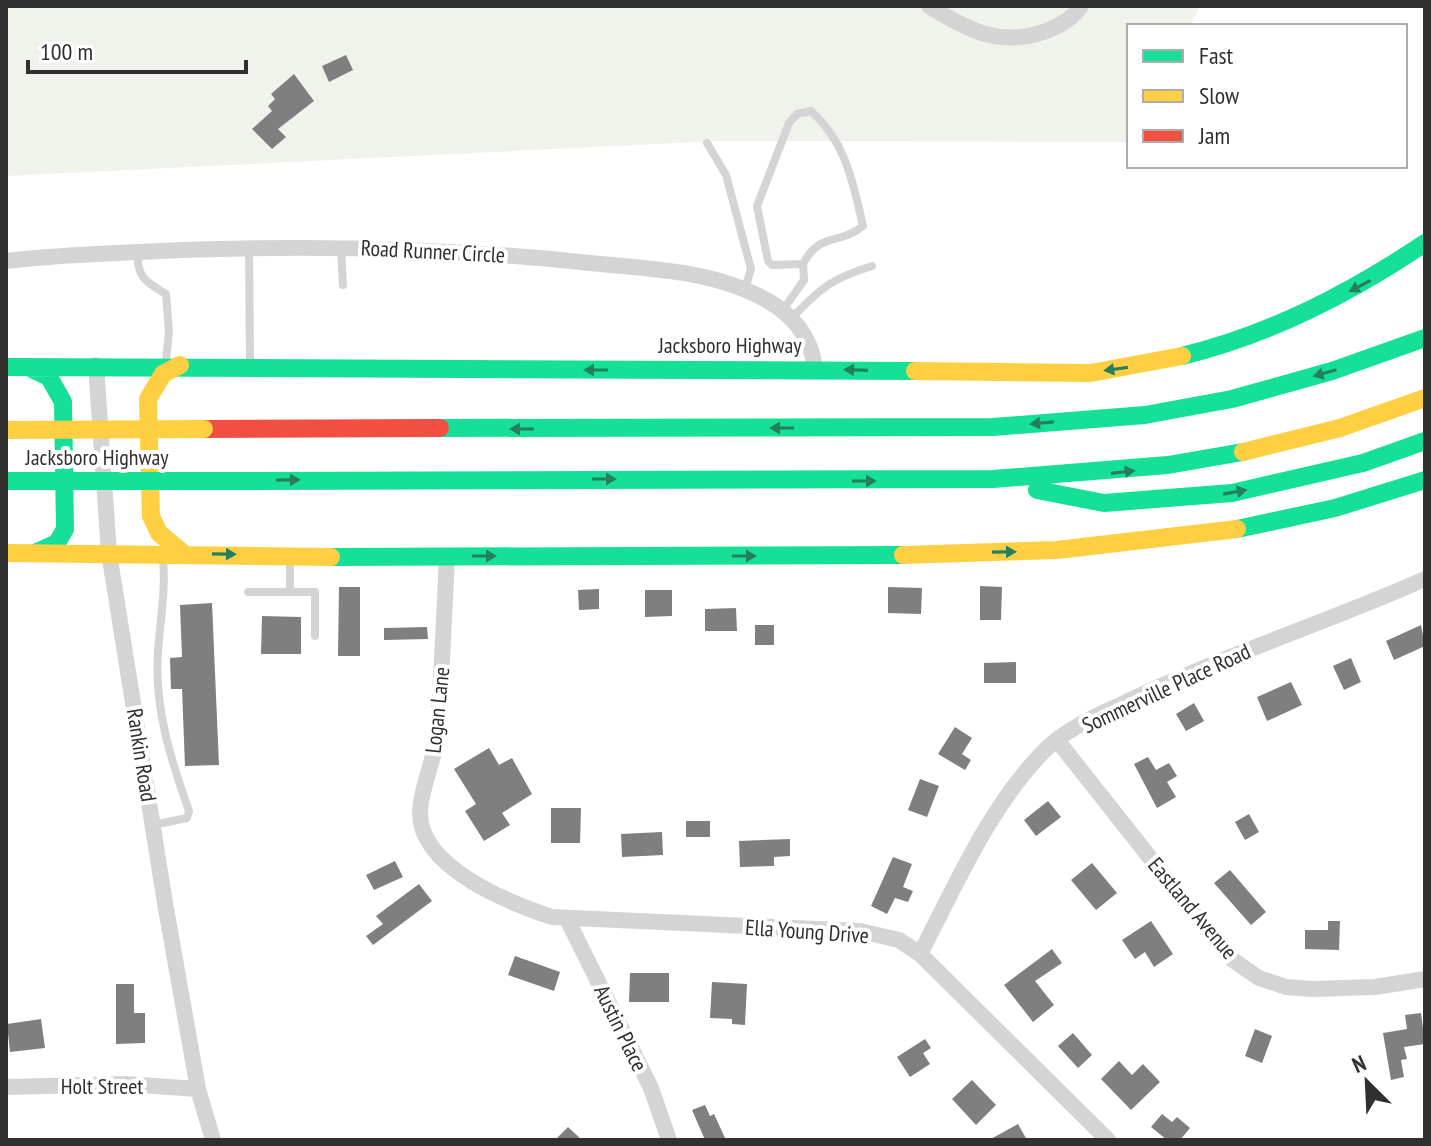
<svg xmlns="http://www.w3.org/2000/svg" width="1431" height="1146" viewBox="0 0 1431 1146" font-family="'PT Sans Narrow',sans-serif">
  <style>
    .green { fill: #f0f3ec }
    .building { fill: #7f7f7f }
    .lines { fill: none; stroke-linecap: round; stroke-linejoin: round }
    .lane { stroke: #d4d4d4; stroke-width: 8 }
    .street { stroke: #d4d4d4; stroke-width: 16 }
    .fast { stroke: #16e098; stroke-width: 18 }
    .slow { stroke: #ffcf43; stroke-width: 18 }
    .jam { stroke: #f24e42; stroke-width: 18 }
    .fast-bridge { stroke: #16e098; stroke-width: 18 }
    .slow-bridge { stroke: #ffcf43; stroke-width: 18 }
    .oneway { fill: #247f5f }
    .labels { text-anchor: middle; dominant-baseline: central; stroke-width: 8; stroke-linejoin: round; paint-order: stroke }
    .street-label { font-size: 22px; fill: #303030; stroke: #fff }
  </style>
  <rect width="100%" height="100%" fill="#fff"/>
  <path class="green" d="M6 6H1200L1190 26H1129V142L717 141 6 176Z"/>
  <path class="building" d="M346 55 353 70 329 82 322 66Z
    M294 74 314 101 278 129 286 137 272 149 252 129 272 111 268 106 275 99 271 94Z
    M980 586 1002 587 1001 620H980Z
    M339 587H360V656H338Z
    M888 587 922 588 921 614 888 613Z
    M599 589V609L579 610 578 590Z
    M645 590H672V616L645 617Z
    M212 603 219 765 185 766 182 689H171L170 658 182 657 180 605Z
    M736 608 737 631H705V609Z
    M262 616 301 617V654H261Z
    M755 625H774V645H755Z
    M1421 625 1425 646 1394 660 1386 641Z
    M427 627 428 639 384 640V628Z
    M1351 658 1361 682 1344 690 1333 666Z
    M1016 662V683H984V663Z
    M1291 682 1302 705 1267 721 1257 697Z
    M1194 703 1204 721 1186 731 1176 714Z
    M955 727 972 738 962 754 971 760 965 770 938 754Z
    M489 748 499 765 512 758 532 794 502 813 510 825 484 841 465 811 476 804 454 769Z
    M1148 757 1156 770 1169 763 1177 776 1167 782 1176 797 1157 808 1134 764Z
    M920 779 939 786 927 817 908 810Z
    M1048 801 1061 817 1036 836 1024 820Z
    M551 808H581L580 843H551Z
    M1249 814 1259 832 1245 840 1235 822Z
    M686 821H710V837H686Z
    M662 832 663 855 622 857 621 834Z
    M790 839V856L774 857V866L740 867 739 841Z
    M893 857 912 864 903 887 913 891 908 902 895 898 887 914 871 906Z
    M395 861 403 877 374 890 366 875Z
    M1092 863 1117 893 1096 910 1071 880Z
    M1230 870 1266 912 1251 925 1214 883Z
    M419 884 432 901 373 945 366 936 383 924 376 916Z
    M1151 921 1173 954 1154 967 1145 952 1135 959 1122 940Z
    M1328 921H1340L1339 950 1305 949V930H1328Z
    M1052 949 1062 963 1035 981 1054 1005 1033 1022 1004 985Z
    M515 956 560 972 554 991 508 975Z
    M630 973H669V1002H629Z
    M712 982 747 984 745 1025 732 1024V1019L710 1018Z
    M116 984H134V1013H145V1043L116 1044Z
    M1421 1013 1425 1044 1404 1047 1407 1059 1401 1060 1404 1077 1391 1080 1383 1033 1407 1029 1405 1015Z
    M41 1019 45 1048 10 1052 7 1024Z
    M1255 1029 1272 1036 1262 1063 1245 1056Z
    M1073 1033 1092 1055 1078 1068 1058 1046Z
    M925 1039 931 1048 923 1053 930 1064 910 1077 897 1057Z
    M1119 1061 1132 1075 1143 1064 1160 1082 1131 1110 1101 1079Z
    M972 1080 996 1105 976 1125 952 1099Z
    M705 1105 710 1116 714 1114 726 1140H705L692 1110Z
    M1162 1114 1172 1122 1177 1117 1190 1128 1180 1140H1167L1151 1127Z
    M1018 1124 1027 1140H989Z
    M568 1127 582 1140H555Z"/>
  <g class="lines">
    <path class="lane" d="M707 143 726 175 751 269 745 289
      M249 248 250 361
      M341 248 343 285
      M138 252C136 277 146 282 166 294L169 332 166 360
      M783 310 804 280 803 264 772 265 768 261 757 206 789 123 797 114 811 111C846 142 853 183 863 226 840 245 819 232 803 264
      M792 318C820 288 833 278 872 266
      M290 560V592
      M248 592H315V636
      M153 825 187 818 189 811C171 760 154 708 158 652 160 621 166 591 163 559"/>
    <path class="street" d="M929 6C967 30 1001 48 1046 31 1060 26 1072 19 1081 6
      M6 261C64 254 123 253 182 250 319 245 445 248 581 262 637 268 697 269 748 291 784 306 811 330 815 369
      M96 365 109 553 165 903 198 1089 213 1140
      M447 557C444 616 442 675 437 734 435 760 421 786 420 812 419 868 510 903 552 917L860 931 899 940 920 954 1108 1140
      M1057 740 1204 926 1233 960 1259 978 1286 987 1312 989 1375 987 1425 979
      M567 919 651 1088 669 1140
      M920 954C956 885 988 809 1043 752 1068 726 1106 712 1137 697 1231 653 1330 621 1425 579
      M6 1087 125 1084 198 1089"/>
    <path class="fast" d="M1182 356C1271 334 1349 294 1425 243
      M6 367 915 371
      M28 367 49 377 63 402 65 529 57 543 35 553
      M440 428 993 427 1145 415 1232 399 1332 371 1425 338
      M210 481 993 479 1168 465 1243 452
      M1037 490 1104 503 1232 493 1363 463 1425 441
      M1237 529 1335 508 1425 480
      M331 557 903 555"/>
    <path class="slow" d="M180 365 163 374 148 399 151 516 159 533 184 554
      M915 371 1091 373 1182 356
      M1243 452 1340 428 1425 398
      M6 553 331 557
      M903 555 1057 550 1237 529"/>
    <path class="jam" d="M204 429 440 428"/>
    <path class="fast-bridge" d="M7 481H210"/>
    <path class="slow-bridge" d="M7 430 204 429"/>
  </g>
  <defs><path id="oneway-solid" d="M-6-.8H1V-3.2L6.5 0L1 3.2V.8H-6Z" transform="scale(2)"/></defs>
  <g class="oneway">
    <use href="#oneway-solid" transform="translate(1360 286) rotate(152)"/>
    <use href="#oneway-solid" transform="translate(1116 369) rotate(172)"/>
    <use href="#oneway-solid" transform="translate(596 370) rotate(180)"/>
    <use href="#oneway-solid" transform="translate(856 370) rotate(-178)"/>
    <use href="#oneway-solid" transform="translate(1325 373) rotate(164)"/>
    <use href="#oneway-solid" transform="translate(1042 423) rotate(175)"/>
    <use href="#oneway-solid" transform="translate(782 428) rotate(180)"/>
    <use href="#oneway-solid" transform="translate(522 429) rotate(180)"/>
    <use href="#oneway-solid" transform="translate(1123 472) rotate(-7)"/>
    <use href="#oneway-solid" transform="translate(604 479)"/>
    <use href="#oneway-solid" transform="translate(288 480) rotate(-1)"/>
    <use href="#oneway-solid" transform="translate(864 481)"/>
    <use href="#oneway-solid" transform="translate(1235 492) rotate(-10)"/>
    <use href="#oneway-solid" transform="translate(1004 552) rotate(-1)"/>
    <use href="#oneway-solid" transform="translate(224 554) rotate(1)"/>
    <use href="#oneway-solid" transform="translate(484 556)"/>
    <use href="#oneway-solid" transform="translate(744 556)"/>
  </g>
  <g class="labels">
    <g class="street-label">
      <text transform="translate(433 251) rotate(3)">Road Runner Circle</text>
      <text x="730" y="345">Jacksboro Highway</text>
      <text x="97" y="457">Jacksboro Highway</text>
      <text transform="translate(1166 688) rotate(-25)">Sommerville Place Road</text>
      <text transform="translate(437 710) rotate(-84)">Logan Lane</text>
      <text transform="translate(142 755) rotate(81)">Rankin Road</text>
      <text transform="translate(1193 908) rotate(50)">Eastland Avenue</text>
      <text transform="translate(807 931) rotate(4)">Ella Young Drive</text>
      <text transform="translate(621 1028) rotate(64)">Austin Place</text>
      <text x="102" y="1086">Holt Street</text>
    </g>
  </g>
  <rect width="1431" height="1146" fill="none" stroke="#303030" stroke-width="16"/>
  <rect x="1127" y="24" width="280" height="144" fill="#ffffff" stroke="#acacac" stroke-width="2"/>
  <rect x="1143" y="50" width="40" height="12" fill="#16e098" stroke="#acacac" stroke-width="2"/>
  <text x="1199" y="64" font-size="24" fill="#303030">Fast</text>
  <rect x="1143" y="90" width="40" height="12" fill="#ffcf43" stroke="#acacac" stroke-width="2"/>
  <text x="1199" y="104" font-size="24" fill="#303030">Slow</text>
  <rect x="1143" y="130" width="40" height="12" fill="#f24e42" stroke="#acacac" stroke-width="2"/>
  <text x="1199" y="144" font-size="24" fill="#303030">Jam</text>
  <g transform="translate(1367 1082) rotate(336)" stroke="#ffffff" stroke-width="6" paint-order="stroke">
  <path d="M0-6L14 30L0 20L-14 30Z" fill="#303030"/>
  <text y="-12" font-size="22" font-weight="bold" text-anchor="middle" fill="#303030">N</text>
  </g>
  <path d="M28 60v12h218v-12" fill="none" stroke="#303030" stroke-width="4"/>
  <text x="40" y="60" font-size="24" fill="#303030" stroke="#ffffff" stroke-width="6" paint-order="stroke">100 m</text>
</svg>
